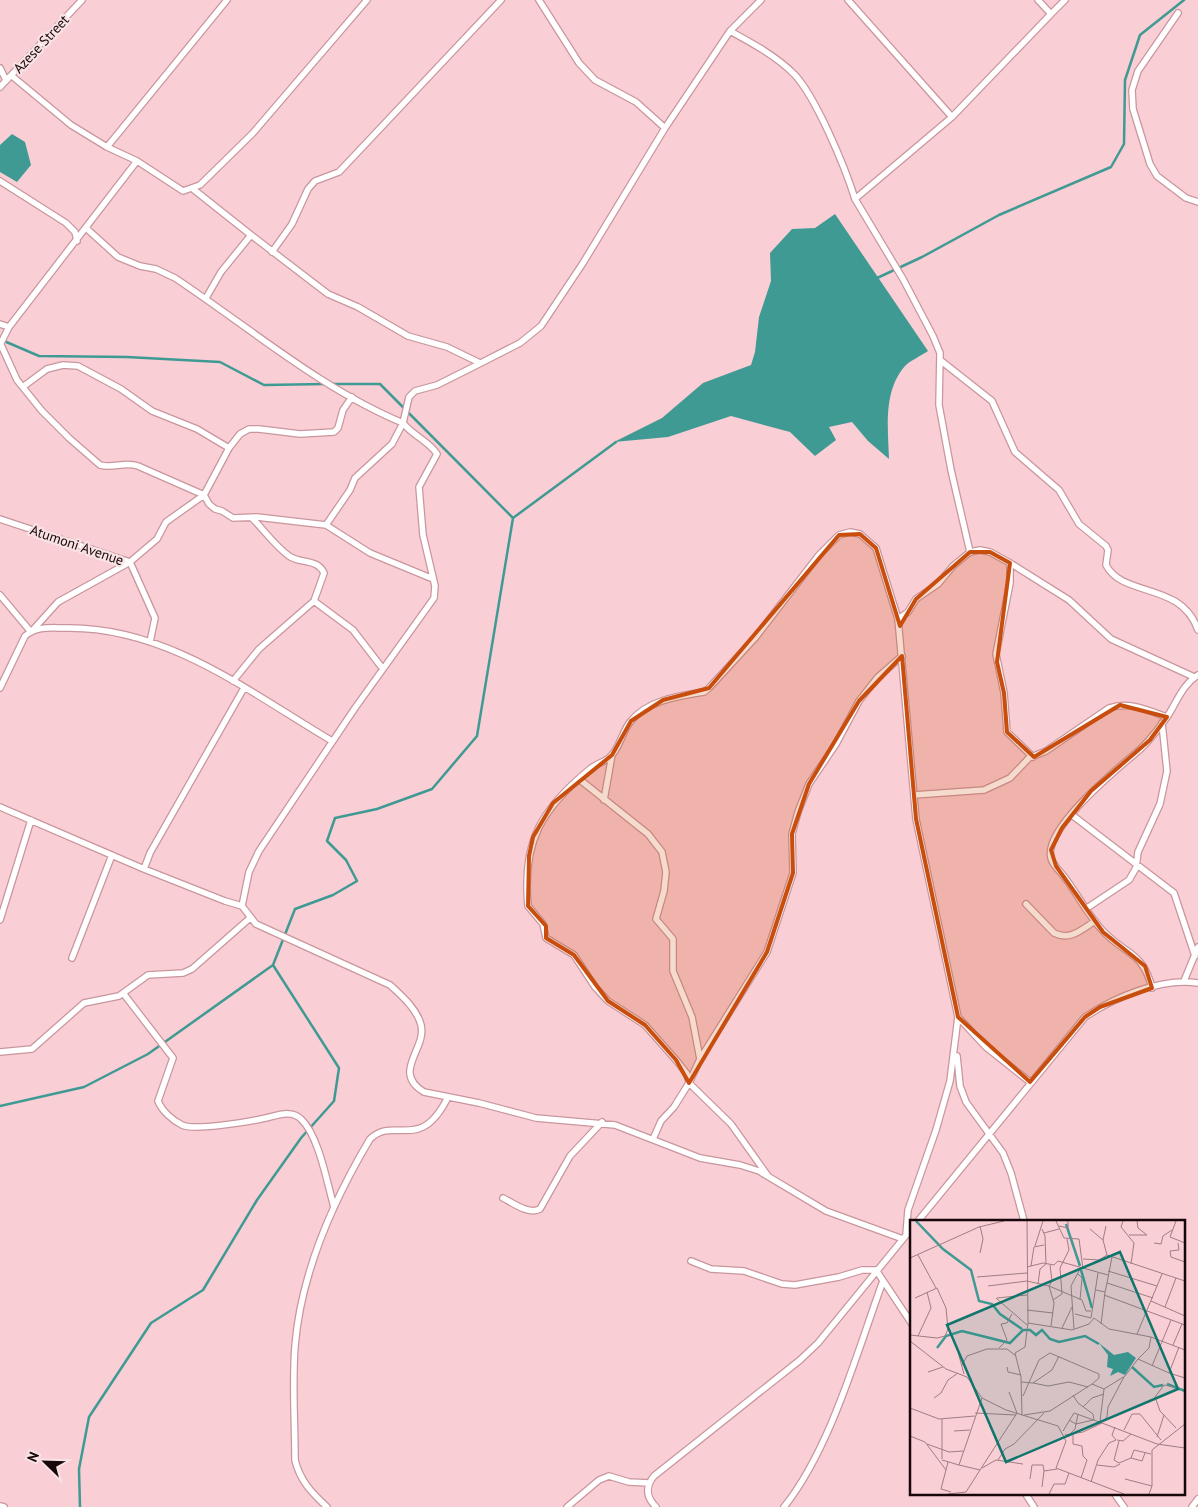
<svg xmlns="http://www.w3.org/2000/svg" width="1198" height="1507" viewBox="0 0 1198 1507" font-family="'PT Sans',sans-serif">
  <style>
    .water { fill: #409a94 }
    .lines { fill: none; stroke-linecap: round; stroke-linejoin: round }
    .stream { stroke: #409a94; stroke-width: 2.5 }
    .street-casing { stroke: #c9969d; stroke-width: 8 }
    .street { stroke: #fff; stroke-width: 5.5 }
    .marked { fill: #c94d0c; fill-opacity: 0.2; stroke: #c94d0c; stroke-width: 4; stroke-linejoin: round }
    .labels { text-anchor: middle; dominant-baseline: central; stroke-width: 4.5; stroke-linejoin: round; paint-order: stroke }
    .street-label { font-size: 14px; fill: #18070a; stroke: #f8e2e4 }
    .inset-river { fill: none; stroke: #409a94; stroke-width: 2.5 }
    .inset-road { fill: none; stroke: #9f7e83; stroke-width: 1 }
    .view { fill: #0f766e; fill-opacity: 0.15; stroke: #0f766e; stroke-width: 2.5 }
    .inset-edge { fill: none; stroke: #18070a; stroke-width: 2.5 }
  </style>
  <rect width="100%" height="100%" fill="#f9ced4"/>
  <path class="water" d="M12 134 25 142 31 165 17 182 0 172V145Z
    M835 214 928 351C921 356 911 360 905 366 883 391 888 428 889 459L868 441 852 422 829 427 836 440 815 456 790 432 731 416 668 437 614 442 662 418 703 383 751 365 755 352 759 317 771 281 770 253 792 229 815 228Z"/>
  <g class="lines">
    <path class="stream" d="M875 279 922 257 999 215 1111 167 1124 144 1125 80 1140 35 1184 0
      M4 341 39 356 127 357 220 362 264 385 325 384
      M333 384H380L513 518
      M0 1106 84 1087 148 1054 273 965
      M80 1507 79 1469 89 1417 151 1323 203 1290 257 1200 301 1138 334 1101 339 1068 273 965 295 909 333 895 357 881 346 860 327 841 335 818 377 809 432 789 477 736 513 518 616 442"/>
    <defs>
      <path id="street" d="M539 0 579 63 595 80 636 102 665 128
        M848 0 952 117
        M1178 13 1138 71 1132 90 1133 109 1150 164 1157 176 1186 198 1198 202
        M1051 14 1065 0
        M730 31C752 43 776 56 794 74 816 97 845 167 855 199
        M0 68 6 80
        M12 76 71 125 107 147 137 161 183 191 200 185 253 133 367 0
        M0 87 82 0
        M107 147 227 0
        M0 181 66 223 75 232 77 241
        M193 189 251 235 221 272 206 298
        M86 228 118 257 140 266 156 269 175 278C249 327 321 389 403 423L392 444 355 478 350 490 326 525
        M251 235 328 294 358 307 408 336 447 347 480 363
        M272 252 292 224 308 189 315 181 339 172 501 0
        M0 324 9 327
        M0 345 9 327 137 161
        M1 345 17 380 42 411 69 438 100 465C113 469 125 461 138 466L204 495 209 504 215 509 222 511 233 518 257 517 326 525 370 553 433 579
        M940 360 992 401 1015 452 1059 490 1079 524 1106 546 1108 550 1106 565C1123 598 1181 581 1198 630
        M24 386 47 369 63 365 78 366 121 389 152 411 197 429 229 448
        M252 518C264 530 275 546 289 556 300 564 317 558 324 573L314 601 353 630 383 669
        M0 519 130 562 155 618 150 642
        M970 552 980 550 990 552 1010 563 1069 600 1111 639 1194 677
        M1010 563V583L996 654 1004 693 1007 732 1033 757
        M0 595 31 632 58 602 130 562 157 539 166 522 204 495 229 448 240 434 249 429H259L300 434 334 432 338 428 343 410 352 397
        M233 681 259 649 314 601
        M0 688 25 636C37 626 50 628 65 628 166 626 249 692 332 741
        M579 779 648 834 662 852 666 872 664 891 656 919 673 939V971L692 1017 700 1059 689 1083 674 1107 661 1121 653 1139
        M914 795 984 790 1010 778 1029 758 1046 751 1109 708C1129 701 1147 710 1167 717
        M604 800 612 755
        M0 807 144 869 225 901 242 906 249 872 259 851 355 708 434 598 435 586 423 535 419 487 437 454C429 441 413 436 403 423L409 397 415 391 437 385 473 367 520 343 541 326 583 263 665 128 730 31 761 0
        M1072 815 1174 893 1195 956
        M144 869 150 853 244 688
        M1026 904 1054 933C1070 941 1081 930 1095 921
        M242 906 256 924 390 985C402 996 417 1009 421 1025 427 1049 391 1072 424 1092L479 1103 536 1118 615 1125 700 1158 740 1165 759 1171 826 1211 903 1239
        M1087 908 1129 880 1136 868 1138 852 1160 804 1167 771 1162 723
        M0 920 31 820
        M72 958 112 855
        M1184 981 1198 947
        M1152 988C1143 952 1126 955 1104 932 1087 915 1077 892 1062 874 1058 869 1052 864 1051 858 1043 829 1117 769 1137 752 1149 742 1158 729 1167 717 1177 702 1182 685 1198 675
        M123 993 173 1058 158 1101C162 1111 172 1120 182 1125 193 1131 247 1122 261 1119 274 1117 290 1108 301 1119 319 1136 327 1183 334 1207
        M958 1017 986 1047 1030 1082
        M0 1052 32 1049 84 1003 119 996 148 975 183 973 192 969 250 918
        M957 1056 960 1086 966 1102 1003 1153 1011 1173 1024 1221
        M700 1059 767 952 793 873 792 834 798 812 809 784 836 744 859 701 878 677 902 656
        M768 1176 731 1124 689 1083 687 1074 676 1060 645 1025 608 1001 595 987 574 955 546 938 543 924 528 906C522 842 541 809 590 769 596 764 604 762 610 757 620 748 622 731 631 721 648 700 679 696 704 692L709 688 755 638 819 555 839 535 850 532 860 534 876 548 898 619
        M503 1198C513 1203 529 1215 540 1209L570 1156 602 1122
        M918 1221 1085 1017C1115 997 1162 977 1198 983
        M906 1235 908 1210 936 1130 950 1081 958 1017 916 819 898 619 908 612 916 599 938 584 953 566 970 552 951 470 939 405 940 353 933 336 903 279 855 199 952 117 1051 14 1038 0
        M691 1261 711 1269 744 1271 782 1284 795 1285 839 1277 862 1270H876L912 1324
        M1025 1493 1034 1507
        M1114 1493 1124 1507
        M0 1506 4 1507
        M327 1507C312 1493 300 1481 295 1460 295 1422 292 1384 295 1346 301 1273 333 1201 370 1139 395 1115 420 1154 448 1097
        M567 1507 599 1480 609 1476 629 1482 649 1483
        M656 1507C646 1497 645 1487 654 1476L800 1360 818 1343 912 1228
        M784 1507C831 1448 857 1352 883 1281
        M1192 1507 1198 1499"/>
    </defs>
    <use href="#street" class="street-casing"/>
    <use href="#street" class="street"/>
  </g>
  <path class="marked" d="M860 534 876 548 900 626 916 599 970 552H990L1010 563 997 662 1004 693 1007 732 1034 757 1120 705 1167 717 1150 740 1091 791 1062 828 1051 850 1056 866 1103 932 1145 966 1152 988 1100 1007 1085 1017 1030 1082 958 1017 916 819 902 656 859 701 809 784 792 834 793 873 767 952 689 1083 676 1060 645 1025 608 1001 574 955 546 938V926L528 906 529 856 533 837 553 803 612 755 631 721 663 700 709 688 839 535Z"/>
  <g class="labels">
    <g class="street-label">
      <text transform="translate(41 44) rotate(-47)">Azese Street</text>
      <text transform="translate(77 545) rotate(19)">Atumoni Avenue</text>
    </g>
  </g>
  <g transform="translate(910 1220)">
    <rect width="275" height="275" fill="#f9ced4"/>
    <path d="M189 123 204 135 218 132 226 138 215 155 208 152 200 156 203 149 197 147 198 135Z" fill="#409a94"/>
    <path class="inset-river" d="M6 1 33 29 61 50 69 81 82 84 90 94 112 109M156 4 170 46M171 50 182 88M27 128 36 116 52 111 100 123 113 110H120L126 115 132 110 140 119 149 122 175 116 189 124M222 147 244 167 253 165M257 164 275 171"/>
    <path class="inset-road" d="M117 1 118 103 162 110 179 104 184 98 199 109 241 117 275 130M146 1 154 18 169 19 173 49M213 1 211 7 224 23 221 44M227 1 228 8 237 15M266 1 260 17 275 23M70 6 73 19 70 33M149 6 158 8V1M196 6 193 20 197 35M180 9 193 20M134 13 149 9M219 15H237M244 23 251 24 253 16 262 10M268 23 269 30 260 31 261 37 275 42M125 26 133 1M8 35 26 68M202 37 197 63 243 78M0 38 69 7 94 1M173 39 189 40M189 40 197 35 275 61M140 45 142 61 139 66 172 80 176 91H181M121 46 124 27 134 25M117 47 133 43 144 45 148 41 198 55M198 51 247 66M167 53 172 58 170 80M67 57 117 53M128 64 130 49 136 44 135 16 132 9M78 66 117 61 139 66 144 83 141 106M186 70 195 72 197 63M194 75 275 105M86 78 117 105M87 78 117 75M143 80 152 74 150 48 159 30 157 19M241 81 275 96M255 87 266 58M117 90 143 93M165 94 181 98 188 53M191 104 195 72M152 108 162 87M164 109 161 66 170 49M227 114 252 54M0 115 27 118 35 116 38 109 36 88 27 68 5 78M8 116 21 88 17 72M0 121 36 149 57 157 72 178M263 125 272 104M89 128 97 120 91 104 97 103 102 94M48 132 54 154M228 139 239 128 241 117M52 145 57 136 77 129H97L106 136M242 146 261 100M97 147 98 152 111 155M18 152 33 147M259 153 275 158M111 162 123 163 142 150 149 136M123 163 138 166 159 162 178 167M265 167 254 165 245 177 250 191 266 208M163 175 168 183 183 194 184 200M113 176 129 140 140 133 189 154V158L182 164M24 178 31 173 38 160 48 153M173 187 182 178 194 174M0 188 29 199 65 196M65 193 106 195M112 195 111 157 105 133 115 127 118 103M114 195 140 191 182 164 194 169 215 156 228 139 259 153 269 127M159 200 166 204 183 200M190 201 194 169M192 202 197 197 198 187 214 157M214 210 222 194H230L251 220M44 211 60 210M153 211 164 193 192 203M160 214 165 209 168 194M155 215 173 212 192 203 247 224 275 228M163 215V224L172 226 173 236 177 240 171 258M0 216 15 222 36 250M247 217 254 195M207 220 213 221 221 214M209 221 204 240 209 243 221 238 224 230 241 234M17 224 39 232 53 231M221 238 232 241 235 233M32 239V199M32 240 49 245M88 240 95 229 104 224 134 193M38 242 31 269 41 272M187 245 204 247 210 244M72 248 86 240 113 244M70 250 107 193 99 172M120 259 122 245H133L134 251M215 259 242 266M181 262 188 240 199 223 206 220 202 215 205 207M132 267 134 251 147 249M38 274 56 272 70 250 49 245 72 178 96 190 148 206 156 221 146 248 214 274M139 274 144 264H155L159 253M239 274 242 266V230L275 204"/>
    <path class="view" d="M210 32 268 169 96 242 37 105Z"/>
    <rect width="275" height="275" class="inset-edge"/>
  </g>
  <g transform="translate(45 1462) rotate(293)" stroke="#f8e2e4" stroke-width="4" paint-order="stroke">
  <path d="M0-4L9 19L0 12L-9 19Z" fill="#18070a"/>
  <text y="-8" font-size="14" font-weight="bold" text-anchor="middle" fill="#18070a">N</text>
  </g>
</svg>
